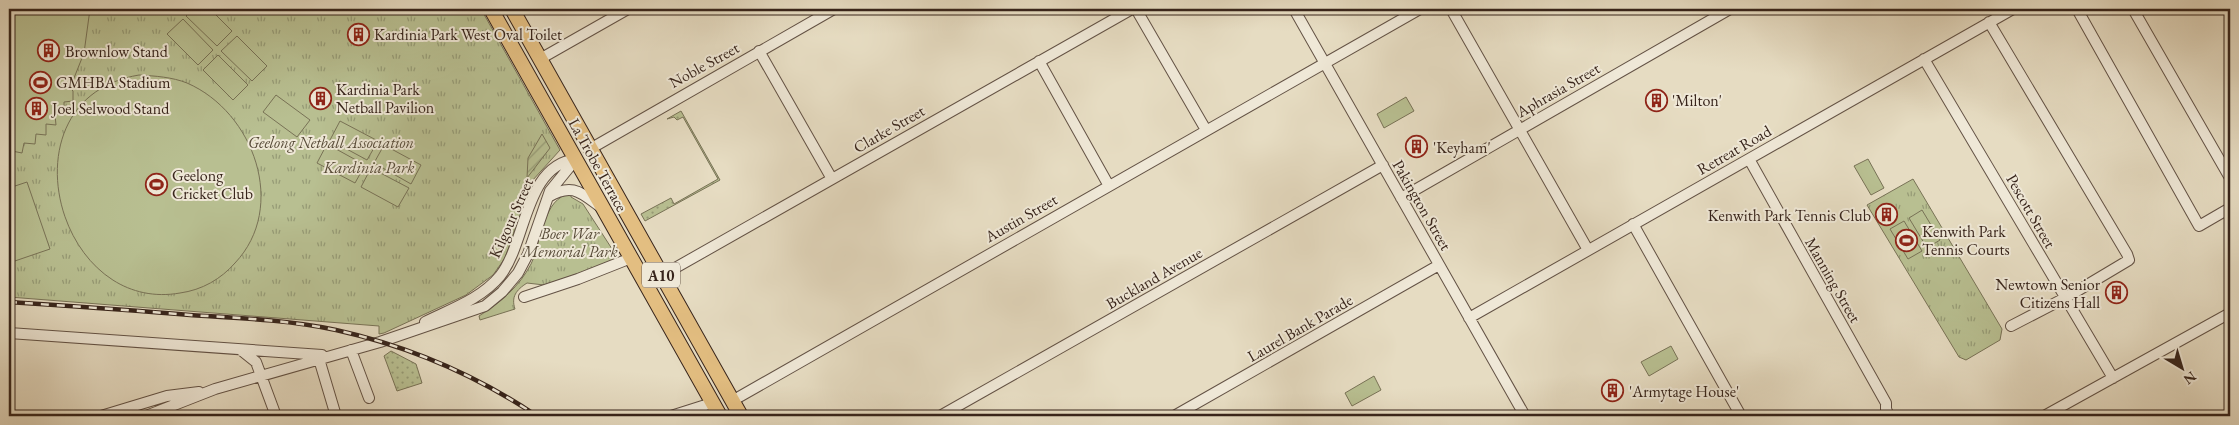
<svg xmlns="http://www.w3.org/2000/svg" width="2239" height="425" viewBox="0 0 2239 425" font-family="'EB Garamond',serif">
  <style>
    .grass { fill: url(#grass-dots); stroke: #787256 }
    .park { fill: url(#park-tufts); stroke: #787256 }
    .garden { fill: url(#garden-furrows); stroke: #787256 }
    .pitch { fill: #b8bf91; stroke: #787256 }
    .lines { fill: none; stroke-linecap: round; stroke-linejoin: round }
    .minor-casing { stroke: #635245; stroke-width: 12 }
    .highway-casing { stroke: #37241b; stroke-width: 16 }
    .minor { stroke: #efe8d7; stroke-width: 10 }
    .highway { stroke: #e3be81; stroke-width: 14 }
    .rail-casing { stroke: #37241b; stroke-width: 4.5 }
    .rail { stroke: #efe8d7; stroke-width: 2.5; stroke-dasharray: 8; stroke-linecap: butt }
    .labels { text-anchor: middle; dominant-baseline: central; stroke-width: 4; stroke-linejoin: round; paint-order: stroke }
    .shield { fill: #efe8d7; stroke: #6e5f53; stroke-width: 1 }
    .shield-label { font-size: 15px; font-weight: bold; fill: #37241b }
    .poi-label { font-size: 16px; fill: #37241b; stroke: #efe8d7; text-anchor: start }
    .street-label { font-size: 16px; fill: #37241b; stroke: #efe8d7 }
    .park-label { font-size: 16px; font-style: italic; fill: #574b38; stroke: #efe8d7 }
  </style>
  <defs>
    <pattern id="grass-dots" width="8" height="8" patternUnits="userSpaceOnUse" patternTransform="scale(1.25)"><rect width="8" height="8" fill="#b8bf91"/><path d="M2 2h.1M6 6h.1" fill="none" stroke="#969b76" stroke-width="1.8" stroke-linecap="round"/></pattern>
    <pattern id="park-tufts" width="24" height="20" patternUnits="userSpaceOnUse" patternTransform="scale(1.25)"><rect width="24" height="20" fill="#b8bf91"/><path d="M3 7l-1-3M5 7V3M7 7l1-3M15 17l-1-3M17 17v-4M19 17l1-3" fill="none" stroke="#969b76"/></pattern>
    <pattern id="garden-furrows" width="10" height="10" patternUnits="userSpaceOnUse" patternTransform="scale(1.25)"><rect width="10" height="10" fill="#b8bf91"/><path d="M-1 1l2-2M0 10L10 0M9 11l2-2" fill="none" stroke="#969b76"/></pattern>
  </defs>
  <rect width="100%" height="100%" fill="#e6dcc2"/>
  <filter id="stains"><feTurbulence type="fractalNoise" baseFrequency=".004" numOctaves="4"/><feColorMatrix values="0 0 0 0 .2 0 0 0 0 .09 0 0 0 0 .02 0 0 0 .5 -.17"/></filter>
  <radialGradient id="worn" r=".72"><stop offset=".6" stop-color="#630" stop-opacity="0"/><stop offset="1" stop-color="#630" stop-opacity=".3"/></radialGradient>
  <path class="grass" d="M681 111 720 180 645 221 641 214 671 198 674 204 718 179 683 117 677 120 674 117 667 119Z
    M391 351 416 364 422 383 397 391 384 356Z"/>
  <path class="park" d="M9 9H481L560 150 532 181 505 258 493 275 466 295 384 333 379 334V326L9 297Z
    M1913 179 2002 329 2000 340 1966 360 1959 357 1867 205Z
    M571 194V197L583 204 614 252 615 261 544 285 527 283C516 290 511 297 515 309L480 320 479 316C501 302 519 287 531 264 541 244 543 196 571 194Z"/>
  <path class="garden" d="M542 134 550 148 527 178 528 158Z"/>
  <path class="pitch" d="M9 9H90L84 53 70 88 73 91V101L64 102V112L55 115 56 125 46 124V135L36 134 35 144 24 143 22 153 12 151 9 160Z
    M193 9H210L232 31 217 46 186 16Z
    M183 19 213 50 198 65 167 34Z
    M237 36 267 66 252 81 221 51Z
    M218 55 248 85 233 100 203 70Z
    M139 75C155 76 172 77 187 83 254 112 288 207 235 263 221 279 202 290 180 293 55 315 0 98 139 75Z
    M276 95 310 120 297 137 263 112Z
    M1406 97 1414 111 1384 128 1377 114Z
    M340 121 378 141 367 160 330 140Z
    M327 144 365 165 355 183 317 163Z
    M384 145 421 165 411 184 374 163Z
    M1868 159 1884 188 1871 195 1854 166Z
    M371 168 409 188 398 207 361 187Z
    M27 182 50 249 9 263V188Z
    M1922 210 1940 240 1927 248 1909 218Z
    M1904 221 1922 251 1908 259 1890 229Z
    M1671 346 1678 359 1649 376 1641 362Z
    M1374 376 1381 390 1352 406 1345 393Z"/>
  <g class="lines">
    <defs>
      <path id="minor" d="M1136 9 1206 130
        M1294 9 1525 416
        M1451 9 1588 250
        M2077 9 2199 226 2230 208
        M2133 9 2230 178
        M1989 22 2127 254 2129 260 2067 297 2011 326
        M759 51 832 179
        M540 59 628 9
        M1924 59 2113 378
        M1039 61 1109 186
        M590 149 834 9
        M1749 159 1886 403V409L1889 416
        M548 197C573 182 581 193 602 208
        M1401 198 1730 9
        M1633 224 1741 416
        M661 276 1132 9
        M524 297 578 279 631 258
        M1469 318 2013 9
        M425 322C451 309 481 299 500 276 527 242 524 166 576 159
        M9 333 322 355
        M241 350 256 362 276 416
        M351 350 369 398
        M319 359 336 416
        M732 401 1420 9
        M101 416 167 396 199 392
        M146 416 215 389 380 342 485 306 502 292 518 273 528 254 550 191 576 159
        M671 416 712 403
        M940 416 1383 165
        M1174 416 1439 265
        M2044 416 2230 313"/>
      <path id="highway" d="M491 9 720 416
        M512 9 741 416"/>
    </defs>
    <use href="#minor" class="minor-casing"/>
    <use href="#highway" class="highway-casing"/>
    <use href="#minor" class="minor"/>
    <use href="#highway" class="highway"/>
    <defs>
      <path id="rail" d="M9 302C69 306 130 310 190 315 239 318 288 320 336 330 408 346 476 375 537 416"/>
    </defs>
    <use href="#rail" class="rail-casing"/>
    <use href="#rail" class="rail"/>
  </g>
  <defs>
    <symbol id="building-ring" viewBox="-11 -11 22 22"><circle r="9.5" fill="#efe8d7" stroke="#8f2418" stroke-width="1.5"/><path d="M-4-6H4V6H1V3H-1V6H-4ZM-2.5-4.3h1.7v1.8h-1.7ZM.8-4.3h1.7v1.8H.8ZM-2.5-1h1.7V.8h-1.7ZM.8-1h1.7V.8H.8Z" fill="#8f2418"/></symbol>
    <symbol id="stadium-ring" viewBox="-11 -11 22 22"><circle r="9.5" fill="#efe8d7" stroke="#8f2418" stroke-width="1.5"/><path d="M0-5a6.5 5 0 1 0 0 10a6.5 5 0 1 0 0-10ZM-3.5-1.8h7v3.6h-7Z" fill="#8f2418"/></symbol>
  </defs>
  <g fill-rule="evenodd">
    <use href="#building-ring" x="346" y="22" width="25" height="25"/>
    <use href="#building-ring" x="36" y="38" width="25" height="25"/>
    <use href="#stadium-ring" x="28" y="70" width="25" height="25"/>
    <use href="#building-ring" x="308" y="86" width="25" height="25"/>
    <use href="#building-ring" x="1644" y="88" width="25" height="25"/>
    <use href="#building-ring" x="24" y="96" width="25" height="25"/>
    <use href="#building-ring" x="1404" y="134" width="25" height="25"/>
    <use href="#stadium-ring" x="144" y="172" width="25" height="25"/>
    <use href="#building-ring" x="1874" y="202" width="25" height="25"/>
    <use href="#stadium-ring" x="1894" y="228" width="25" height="25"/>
    <use href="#building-ring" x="2104" y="280" width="25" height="25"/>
    <use href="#building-ring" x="1600" y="378" width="25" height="25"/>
  </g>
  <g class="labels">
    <rect class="shield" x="642" y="262.5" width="38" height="25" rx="4"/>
    <g class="shield-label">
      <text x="661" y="275">A10</text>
    </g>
    <g class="poi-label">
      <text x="374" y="34">Kardinia Park West Oval Toilet</text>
      <text x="65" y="51">Brownlow Stand</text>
      <text x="56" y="82">GMHBA Stadium</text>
      <text x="336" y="89">Kardinia Park<tspan x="336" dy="18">Netball Pavilion</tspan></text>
      <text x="1672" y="100">'Milton'</text>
      <text x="52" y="108">Joel Selwood Stand</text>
      <text x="1433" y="147">'Keyham'</text>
      <text x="172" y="175">Geelong<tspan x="172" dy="18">Cricket Club</tspan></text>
      <text x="1871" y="215" text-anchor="end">Kenwith Park Tennis Club</text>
      <text x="1922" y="231">Kenwith Park<tspan x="1922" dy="18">Tennis Courts</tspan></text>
      <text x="2100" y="284" text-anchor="end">Newtown Senior<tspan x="2100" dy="18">Citizens Hall</tspan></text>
      <text x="1629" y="391">'Armytage House'</text>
    </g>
    <g class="street-label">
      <text transform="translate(704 65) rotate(-29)">Noble Street</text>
      <text transform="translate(1558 90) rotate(-30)">Aphrasia Street</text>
      <text transform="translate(889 129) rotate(-30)">Clarke Street</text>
      <text transform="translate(1734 150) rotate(-30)">Retreat Road</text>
      <text transform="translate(598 165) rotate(61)">La Trobe Terrace</text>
      <text transform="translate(1422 205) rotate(60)">Pakington Street</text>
      <text transform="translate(2031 211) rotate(60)">Pescott Street</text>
      <text transform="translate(511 218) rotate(-66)">Kilgour Street</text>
      <text transform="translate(1021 218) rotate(-30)">Austin Street</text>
      <text transform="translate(1154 278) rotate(-30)">Buckland Avenue</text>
      <text transform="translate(1833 280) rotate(60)">Manning Street</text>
      <text transform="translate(1300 328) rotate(-30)">Laurel Bank Parade</text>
    </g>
    <g class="park-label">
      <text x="331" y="142">Geelong Netball Association</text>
      <text x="369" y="167">Kardinia Park</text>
      <text x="570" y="233">Boer War<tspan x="570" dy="18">Memorial Park</tspan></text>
    </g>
  </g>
  <rect width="2239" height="425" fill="none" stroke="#e6dcc2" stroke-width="30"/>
  <rect x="10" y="10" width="2219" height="405" fill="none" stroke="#37241b" stroke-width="2.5"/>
  <rect x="15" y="15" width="2209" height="395" fill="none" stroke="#37241b"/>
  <g transform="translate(2182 368) rotate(142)" stroke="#efe8d7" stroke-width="4" paint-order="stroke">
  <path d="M0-4L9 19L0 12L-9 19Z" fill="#37241b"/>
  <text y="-8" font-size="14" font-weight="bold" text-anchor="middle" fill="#37241b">N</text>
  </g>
  <rect width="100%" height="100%" filter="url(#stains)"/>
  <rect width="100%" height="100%" fill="url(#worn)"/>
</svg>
